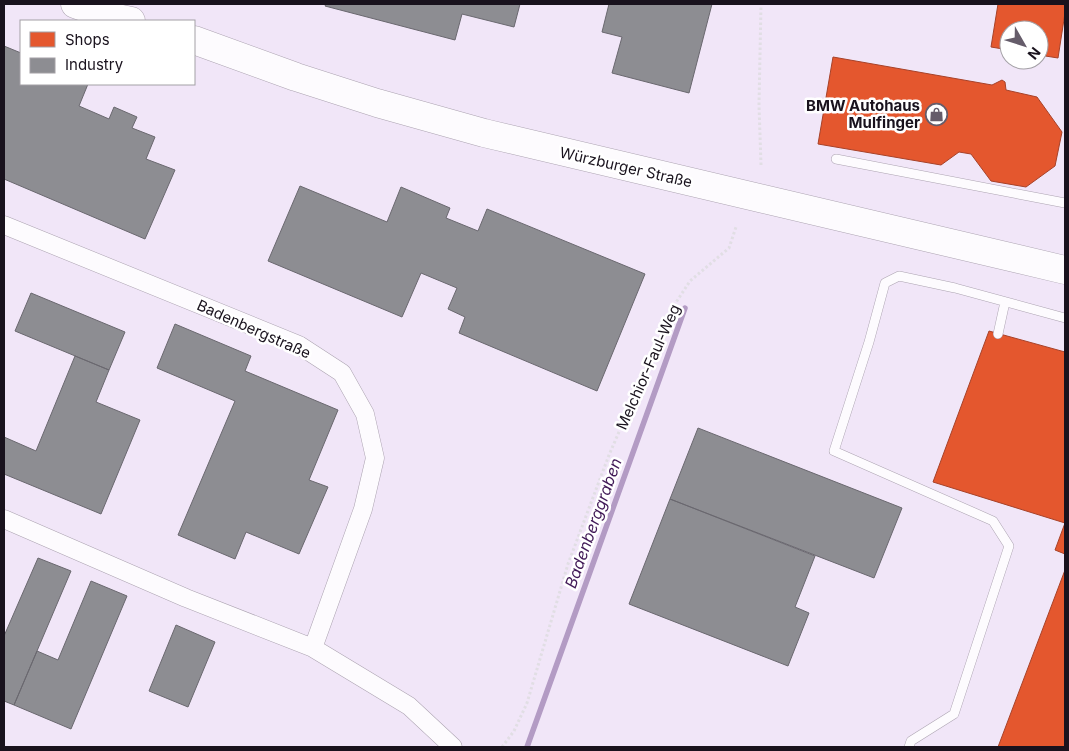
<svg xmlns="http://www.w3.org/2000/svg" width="1069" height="751" viewBox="0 0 1069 751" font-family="Inter,sans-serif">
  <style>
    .shops { fill: #e4572e; stroke: #a74229 }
    .industry { fill: #8d8d92; stroke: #6a686f }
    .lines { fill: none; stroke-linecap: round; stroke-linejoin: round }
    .stream { stroke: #b39bc4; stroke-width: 5.5 }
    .service-casing { stroke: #aca3b1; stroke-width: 10 }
    .minor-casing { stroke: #aca3b1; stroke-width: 19 }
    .primary-casing { stroke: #aca3b1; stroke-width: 29 }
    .path { stroke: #e1dee4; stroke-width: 3; stroke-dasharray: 2.5 2.5; stroke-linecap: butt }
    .service { stroke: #fdfbfe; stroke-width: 9 }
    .minor { stroke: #fdfbfe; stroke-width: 18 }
    .primary { stroke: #fdfbfe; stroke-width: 28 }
    .labels { text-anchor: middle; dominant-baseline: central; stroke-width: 5; stroke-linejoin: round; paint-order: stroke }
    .poi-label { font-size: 15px; font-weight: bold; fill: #19121d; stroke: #fff; text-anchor: end }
    .street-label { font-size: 15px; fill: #19121d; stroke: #fff }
    .water-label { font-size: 16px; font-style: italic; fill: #411957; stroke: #fff }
  </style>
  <rect width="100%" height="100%" fill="#f1e6f8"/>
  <path class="shops" d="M998 4H1065V13L1058 58 1039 55V30H1009V50L991 47Z
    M833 57 992 85 1002 80 1005 82 1006 90 1037 97 1062 132 1055 166 1026 187 991 181 971 154 959 152 941 165 818 144Z
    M989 331 1065 352V523L933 482Z
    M1065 523V554L1055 550Z
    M1065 570V747H998Z"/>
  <path class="industry" d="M326 4H520L514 27 462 14 455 40 325 6Z
    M609 4H712L689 93 612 73 622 37 602 32Z
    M4 46 21 53V84H88L79 106 109 119 114 107 137 117 132 128 155 137 146 159 175 170 145 239 4 179Z
    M300 186 387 222 401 187 450 208 446 218 478 231 487 209 645 274 597 391 459 333 465 317 448 309 457 288 421 273 402 317 268 261Z
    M31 293 125 332 109 370 15 331Z
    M175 324 251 356 245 371 338 410 309 480 328 487 299 554 246 532 235 559 178 535 235 401 157 368Z
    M75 356 109 370 96 402 140 420 101 514 4 474V437L36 451Z
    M698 428 902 508 874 578 670 499Z
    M670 499 815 556 795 607 809 613 788 666 629 604Z
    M38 558 71 571 14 705 4 701V636Z
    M91 581 127 596 71 729 14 705 37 651 58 660Z
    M176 625 215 642 188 707 149 691Z"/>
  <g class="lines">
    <path class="stream" d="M527 747 685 308"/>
    <defs>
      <path id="service" d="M836 159 1065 203
        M998 334 1005 302
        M909 747 911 741 954 714 1009 546 993 521 834 451 869 342 885 283 899 276 955 288 1065 318"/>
      <path id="minor" d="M4 225 299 345 342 373 365 414 375 458 363 509 313 648
        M4 519 186 598 313 648 409 706 453 747"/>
      <path id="primary" d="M75 4 112 17 131 21
        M194 40 296 77 377 103 484 133 1065 270"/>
    </defs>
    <use href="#service" class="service-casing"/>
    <use href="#minor" class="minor-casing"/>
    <use href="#primary" class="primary-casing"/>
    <path class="path" d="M761 165 759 105 761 4
      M502 747 514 731 527 703 568 564 609 455 673 307 690 281 729 248 736 227"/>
    <use href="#service" class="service"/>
    <use href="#minor" class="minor"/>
    <use href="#primary" class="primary"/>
  </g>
  <defs>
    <symbol id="shop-ring" viewBox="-11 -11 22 22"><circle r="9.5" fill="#fff" stroke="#655c6a" stroke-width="1.5"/><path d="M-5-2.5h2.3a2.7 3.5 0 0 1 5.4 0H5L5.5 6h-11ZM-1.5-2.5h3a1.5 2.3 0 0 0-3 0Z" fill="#655c6a"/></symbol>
  </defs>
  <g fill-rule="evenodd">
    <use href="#shop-ring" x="924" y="102" width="25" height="25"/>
  </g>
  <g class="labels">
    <g class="poi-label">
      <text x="920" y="105">BMW Autohaus<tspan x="920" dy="17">Mulfinger</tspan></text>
    </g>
    <g class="street-label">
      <text transform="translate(626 167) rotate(13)">Würzburger Straße</text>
      <text transform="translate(254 329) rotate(24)">Badenbergstraße</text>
      <text transform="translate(648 367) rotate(-66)">Melchior-Faul-Weg</text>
    </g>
    <g class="water-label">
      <text transform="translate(593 523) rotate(-70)">Badenberggraben</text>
    </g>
  </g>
  <rect width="1069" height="751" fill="none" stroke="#19121d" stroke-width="10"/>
  <rect x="20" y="20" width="175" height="65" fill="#ffffff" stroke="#a3a0a5"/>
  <rect x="30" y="32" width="25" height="15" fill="#e4572e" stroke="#a3a0a5"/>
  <text x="65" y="45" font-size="15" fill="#19121d">Shops</text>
  <rect x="30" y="58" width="25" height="15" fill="#8d8d92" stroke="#a3a0a5"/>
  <text x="65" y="70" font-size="15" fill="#19121d">Industry</text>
  <g transform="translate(1024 45) rotate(129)"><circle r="24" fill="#ffffff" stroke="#a3a0a5"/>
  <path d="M0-4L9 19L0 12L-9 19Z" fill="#655c6a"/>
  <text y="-8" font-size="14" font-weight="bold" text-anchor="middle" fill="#19121d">N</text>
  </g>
</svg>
